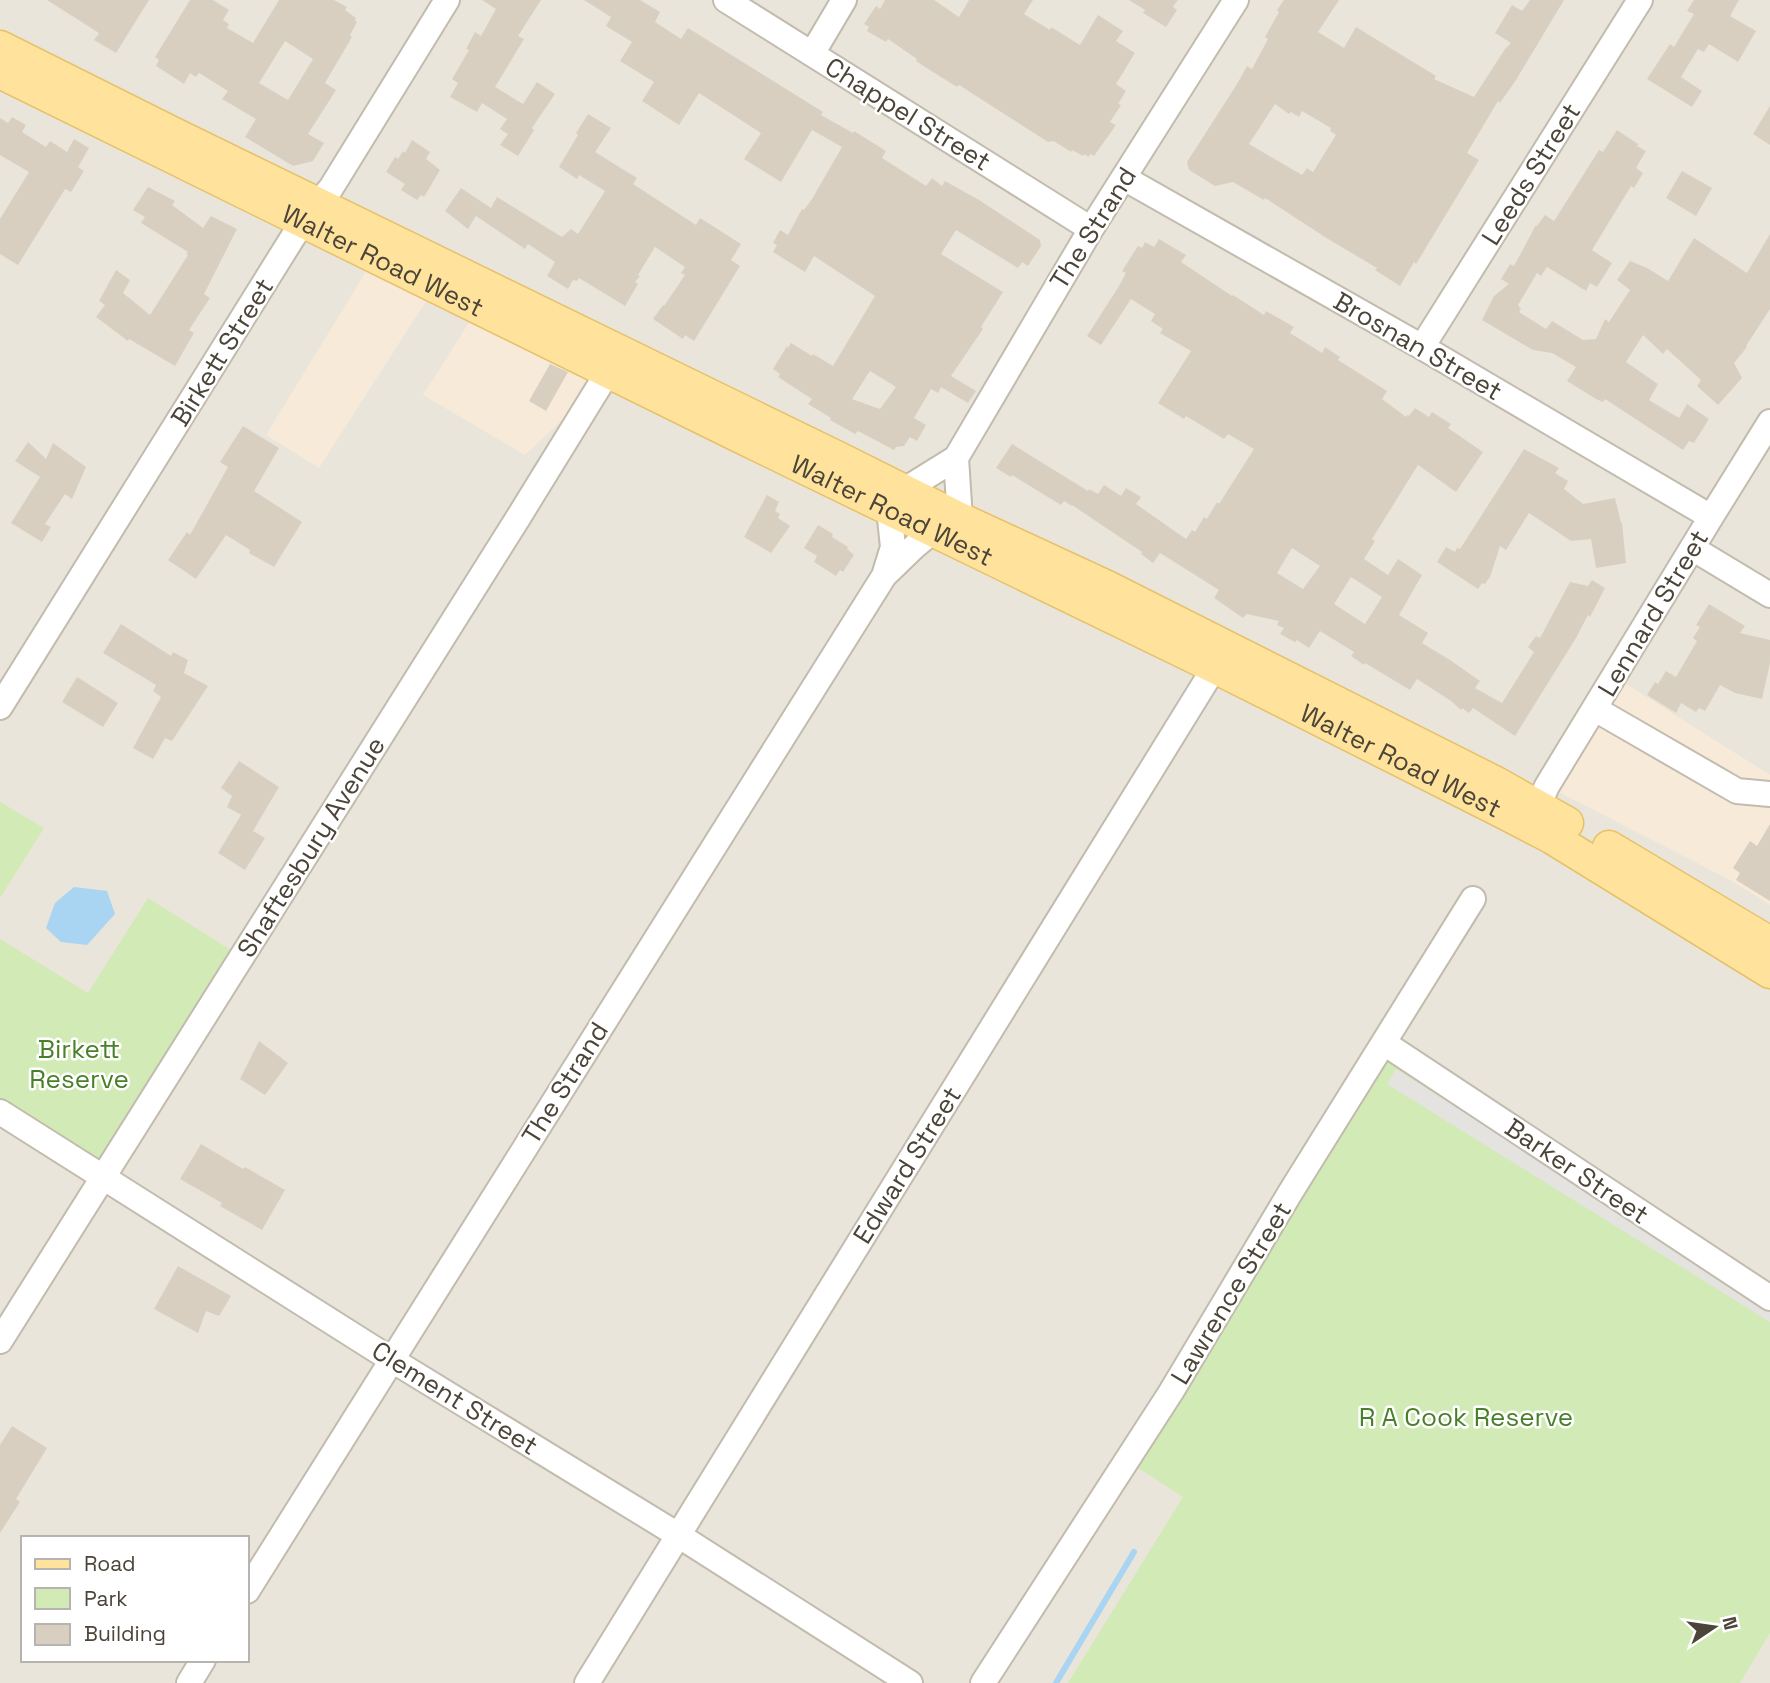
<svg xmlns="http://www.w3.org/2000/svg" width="1770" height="1683" viewBox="0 0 1770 1683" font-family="'Space Grotesk',sans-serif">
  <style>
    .residential { fill: #eae5da; fill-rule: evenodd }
    .commercial { fill: #f7ead8 }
    .green { fill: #d2eab5 }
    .parking { fill: #e5e3e0 }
    .water { fill: #a9d4f2 }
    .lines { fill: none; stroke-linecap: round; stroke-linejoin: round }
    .stream { stroke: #a9d4f2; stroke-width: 6 }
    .building { fill: #d8cfc1; fill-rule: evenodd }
    .minor-casing { stroke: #c2bbae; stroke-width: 28 }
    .major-casing { stroke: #e6c16a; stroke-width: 35 }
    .minor { stroke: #fff; stroke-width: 24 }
    .major { stroke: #ffe39c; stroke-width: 32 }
    .labels { text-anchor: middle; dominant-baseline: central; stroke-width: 5; stroke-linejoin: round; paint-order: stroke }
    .street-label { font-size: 26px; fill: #4b4439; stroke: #fff }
    .park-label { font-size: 26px; fill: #4a7f2a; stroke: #fff }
  </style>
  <rect width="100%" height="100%" fill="#f6f3ec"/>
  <path class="residential" d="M0 0H1770V1683H0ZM23 1538H247V1660H23Z"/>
  <path class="commercial" d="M367 270 428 298 319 468 266 435Z
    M470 321 600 385 525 455 423 395Z
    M1615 677 1770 775V905L1730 880 1547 786Z"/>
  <path class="green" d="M0 802 44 828 0 898Z
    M148 898 242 957 215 999 97 1161 0 1099V939L88 993Z
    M1384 1043 1770 1298V1633L1740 1683H1068L1183 1497 1126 1460Z"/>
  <path class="parking" d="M1396 1069 1770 1306V1322L1387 1084Z"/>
  <path class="water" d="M74 887 107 891 115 914 87 945 61 942 46 928 55 903Z"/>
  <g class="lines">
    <path class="stream" d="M1056 1683 1134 1552"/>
  </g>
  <path class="building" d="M47 0H149L116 53 94 40 99 33Z
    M190 0H213L229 10 223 20 229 24 227 28 253 43 279 0H334L347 7 345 10 356 18 355 20 357 22 350 35 352 37 325 83 336 90 308 134 324 143 313 161 293 166 245 137 256 119 222 99 228 91 199 73 196 77 190 73 184 84 156 66 159 60 155 57ZM285 41 313 59 288 100 259 83Z
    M482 0H541L518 36 524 39 495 87 523 104 537 82 555 94 532 128 534 130 518 156 500 145 508 134 500 129 507 119 482 103 477 112 450 97 458 83 452 79 469 50 466 49 475 32 481 36 496 9Z
    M584 0H640L660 12 655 22 681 39 688 28 823 112 821 115 853 133 854 131 886 151 882 158 926 186 932 178 942 186 945 181 979 200 1040 240 1041 246 1028 266 1022 262 1018 268 956 230 941 254 1003 292 981 327 983 329 951 376 976 391 968 403 941 387 938 393 931 389 914 418 926 425 917 441 910 437 904 446 896 447 894 450 858 431 855 434 830 420 831 418 808 404 812 399 778 377 780 374 773 369 787 346 788 348 791 343 812 356 813 354 833 366 875 296 814 256 805 272 773 252 777 245 773 243 780 230 788 235 802 209 804 210 812 199 842 147 812 130 781 182 744 159 761 133 699 93 679 125 642 101 654 82 620 61 632 42 606 26 611 17ZM870 371 896 387 880 409 852 399Z
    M885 0H934L959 17 969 0H1033L1024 14 1050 30 1051 27 1080 45 1098 15 1123 31 1116 41 1135 53 1116 84 1126 91 1118 104 1121 105 1110 122 1116 125 1094 156 1090 154 1089 157 1084 154 1083 156 1072 150 1071 152 1054 141 1048 142 959 85 957 87 925 67 916 61 917 59 888 39 886 42 867 31 869 27 864 24 876 6 880 9Z
    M1129 0H1178L1173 7 1177 10 1166 27 1143 13 1145 10Z
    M1284 0H1339L1318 32 1344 48 1356 27 1436 76 1434 79 1474 97 1505 49 1511 43 1495 33 1512 5 1522 11 1530 0H1564L1516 80 1500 103 1498 101 1467 153 1479 160 1416 264 1414 262 1400 286 1375 270 1377 268 1328 239 1265 198 1264 200 1233 182 1215 186 1189 170 1187 162 1237 84 1247 66 1252 69 1268 39 1265 37 1279 12 1277 10ZM1275 104 1289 114 1291 112 1299 117 1302 111 1331 128 1330 131 1336 135 1313 172 1307 168 1302 175 1249 144Z
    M1694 0H1739L1730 16 1756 31 1738 62 1709 44 1704 52 1698 49 1681 77 1702 91 1692 107 1647 79 1670 44 1674 47 1694 14 1687 11Z
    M1770 106V145L1753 134Z
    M588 114 611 128 595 152 637 178 633 184 696 225 700 218 741 244 731 260 740 266 694 341 685 335 683 339 653 319 663 305 664 306 685 275 681 273 685 267 655 247 638 275 640 276 635 282 638 284 625 306 579 278 577 281 573 280 568 289 547 276 555 262 528 244 525 249 476 216 468 229 445 211 461 188 491 208 497 197 562 237 571 229 578 234 605 191 579 175 577 179 559 167 578 135 576 133Z
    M12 117 26 125 22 132 46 147 50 141 67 152 74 139 89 148 78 167 84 171 71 192 65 189 18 265 0 254V219L29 172 0 155V118L8 123Z
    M1617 130 1638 144 1637 146 1646 151 1636 168 1643 173 1634 188 1631 186 1592 250 1612 263 1597 287 1590 283 1586 291 1547 267 1541 276 1537 273 1518 305 1521 309 1519 312 1546 329 1552 321 1583 340 1596 339 1605 319 1609 322 1630 290 1617 280 1630 261 1647 268 1668 281 1694 238 1747 273 1770 234V309L1746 346 1747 347 1734 363 1742 378 1718 405 1697 386 1701 380 1667 349 1663 354 1643 335 1626 362 1658 384 1649 400 1679 418 1687 404 1709 419 1694 443 1689 441 1683 450 1605 399 1603 402 1596 399 1567 381 1576 367 1552 353 1533 350 1482 320 1494 296 1509 284 1501 279 1510 264 1514 266 1536 225 1537 226 1545 215 1554 221 1599 150 1603 152Z
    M412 140 430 152 426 159 440 170 424 197 421 195 417 200 401 190 405 184 386 172 395 157 398 159 403 151 405 153Z
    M1682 171 1712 188 1696 216 1666 198Z
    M148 187 175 201 172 205 203 228 211 216 237 229 204 294 210 298 189 330 194 333 175 366 129 339 128 341 96 317 105 305 99 301 116 270 130 280 123 293 150 315 188 255 186 254 188 252 141 223 145 217 133 210Z
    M1159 239 1186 255 1181 262 1232 296 1233 295 1264 315 1266 311 1294 327 1290 333 1322 353 1325 347 1340 357 1338 360 1387 391 1382 399 1406 417 1407 415 1409 416 1415 408 1429 417 1432 412 1451 424 1448 428 1483 452 1456 492 1418 465 1372 539 1375 541 1364 559 1388 575 1398 559 1422 575 1399 615 1428 633 1422 643 1450 660 1480 681 1475 688 1502 703 1534 652 1528 647 1536 636 1540 638 1570 582 1588 586 1592 580 1605 588 1590 617 1588 615 1576 638 1515 736 1473 708 1469 713 1462 708 1461 710 1451 701 1417 679 1410 690 1365 663 1364 665 1351 656 1354 652 1320 631 1309 648 1297 640 1295 642 1280 634 1284 628 1277 625 1279 621 1247 614 1243 618 1214 598 1219 590 1160 553 1153 563 1141 554 1142 552 1072 505V506L1064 501 1061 505 1012 475 1011 477 996 468 1012 444 1088 491 1089 489 1098 494 1104 485 1121 496 1126 488 1141 497 1136 504 1186 539 1192 530 1195 532 1204 517 1207 519 1217 502 1219 504 1254 449 1228 434 1224 439 1186 416 1184 419 1158 403 1191 351 1160 333 1163 329 1151 321 1155 314 1131 299 1101 345 1087 336 1119 286 1126 273 1122 271 1138 246 1142 248 1145 242 1154 247ZM1292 548 1320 566 1303 589 1277 573ZM1351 577 1382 597 1365 624 1334 604Z
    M550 364 568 372 546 411 529 401Z
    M243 426 279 448 254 491 302 522 274 567 249 553 250 550 226 535 196 579 168 560 187 532 190 535 228 467 220 462Z
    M28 442 46 459 53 443 86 467 72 499 65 494 45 524 51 527 42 542 11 523 40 477 15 461Z
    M1524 449 1559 468 1555 473 1568 481 1564 489 1583 504 1615 498 1621 523H1622L1626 563 1596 568 1591 539 1571 541 1529 513 1506 550 1500 546 1490 577 1485 584 1482 583 1478 589 1437 562 1446 547 1455 552 1457 548 1460 549Z
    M767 495 779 502 775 511 780 514 778 518 790 526 771 553 744 537Z
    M818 525 833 534 832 537 848 547 847 549 854 555 843 572 840 570 836 576 814 562 817 556 804 548Z
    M1709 604 1745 626 1740 633 1770 640V663L1762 699 1735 693 1720 685 1705 711 1699 708 1696 712 1681 703 1676 713 1647 695 1655 682 1658 684 1666 671 1676 677 1697 641 1693 638 1700 627 1696 625Z
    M121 624 171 656 173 652 188 660 184 673 208 686 172 741 165 738 153 759 133 748 161 697 153 691 156 685 103 653Z
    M77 677 118 703 103 727 62 702Z
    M239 761 279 787 253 831 265 838 245 870 218 853 241 815 227 807 232 796 221 788Z
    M1770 824V901L1736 880 1740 873 1733 868 1750 841 1757 846Z
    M259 1041 288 1063 265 1095 240 1079Z
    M201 1144 243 1169 245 1167 285 1190 262 1230 220 1206 222 1203 180 1179Z
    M178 1266 231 1296 219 1316 206 1311 198 1333 154 1309Z
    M12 1426 47 1448 16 1499 20 1502 0 1533V1445Z"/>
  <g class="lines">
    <defs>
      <path id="minor" d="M726 0 1091 229
        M812 54 844 0
        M1124 178 1422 347 1711 517
        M1422 347 1640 0
        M956 458 960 519
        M903 491 956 458 1091 229 1236 0
        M1692 548 1770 595
        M884 576 893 547 889 509
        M0 707 293 237 303 222 331 188 447 0
        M1595 709 1737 791 1770 794
        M1538 806 1547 786 1711 517 1770 422
        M1384 1043 1770 1298
        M0 1112 392 1360 678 1535 910 1683
        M0 1341 518 518 600 385 615 356
        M247 1591 884 576 915 546 934 530
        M189 1683 203 1660
        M587 1683 1208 678 1217 668 1224 654
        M983 1683 1171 1392 1290 1193 1473 899"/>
      <g id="major">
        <path d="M0 47 172 133 840 459 960 519 1107 587 1496 783 1567 823"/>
        <path id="s1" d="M0 72 739 436 1217 668 1501 811 1551 837 1770 972"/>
        <path d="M1609 847 1770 943"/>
      </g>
    </defs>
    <use href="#minor" class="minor-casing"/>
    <use href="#major" class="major-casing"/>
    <use href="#minor" class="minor"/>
    <use href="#major" class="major"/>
  </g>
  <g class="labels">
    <g class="street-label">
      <text transform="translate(908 114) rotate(32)">Chappel Street</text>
      <text transform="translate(1531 174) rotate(-58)">Leeds Street</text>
      <text transform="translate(1093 228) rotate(-58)">The Strand</text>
      <text stroke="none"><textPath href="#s1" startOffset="427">Walter Road West</textPath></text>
      <text transform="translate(1418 346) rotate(30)">Brosnan Street</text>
      <text transform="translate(222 352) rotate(-58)">Birkett Street</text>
      <text stroke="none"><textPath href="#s1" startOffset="994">Walter Road West</textPath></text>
      <text transform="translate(1653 613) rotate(-59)">Lennard Street</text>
      <text stroke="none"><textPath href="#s1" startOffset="1561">Walter Road West</textPath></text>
      <text transform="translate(311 847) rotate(-58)">Shaftesbury Avenue</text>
      <text transform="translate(565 1083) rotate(-58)">The Strand</text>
      <text transform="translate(907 1165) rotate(-58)">Edward Street</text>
      <text transform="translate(1577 1171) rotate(34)">Barker Street</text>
      <text transform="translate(1231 1293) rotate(-59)">Lawrence Street</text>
      <text transform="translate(455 1398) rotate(32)">Clement Street</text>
    </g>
    <g class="park-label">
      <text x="79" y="1049">Birkett<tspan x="79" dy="30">Reserve</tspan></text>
      <text x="1466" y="1417">R A Cook Reserve</text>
    </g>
  </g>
  <rect x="21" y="1536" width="228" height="126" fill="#ffffff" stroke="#b7b4b0" stroke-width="2"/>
  <rect x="35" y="1559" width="35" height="10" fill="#ffe39c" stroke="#b7b4b0" stroke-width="2"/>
  <text x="84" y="1571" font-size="21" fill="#4b4439">Road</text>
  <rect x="35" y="1588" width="35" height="21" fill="#d2eab5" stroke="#b7b4b0" stroke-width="2"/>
  <text x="84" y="1606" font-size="21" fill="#4b4439">Park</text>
  <rect x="35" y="1624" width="35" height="21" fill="#d8cfc1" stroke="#b7b4b0" stroke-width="2"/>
  <text x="84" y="1641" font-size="21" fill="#4b4439">Building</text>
  <g transform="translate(1714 1627) rotate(77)" stroke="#ffffff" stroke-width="5" paint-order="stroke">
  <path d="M0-5L12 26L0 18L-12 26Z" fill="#4b4439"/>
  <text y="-10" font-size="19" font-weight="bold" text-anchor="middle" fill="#4b4439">N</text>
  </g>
</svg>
